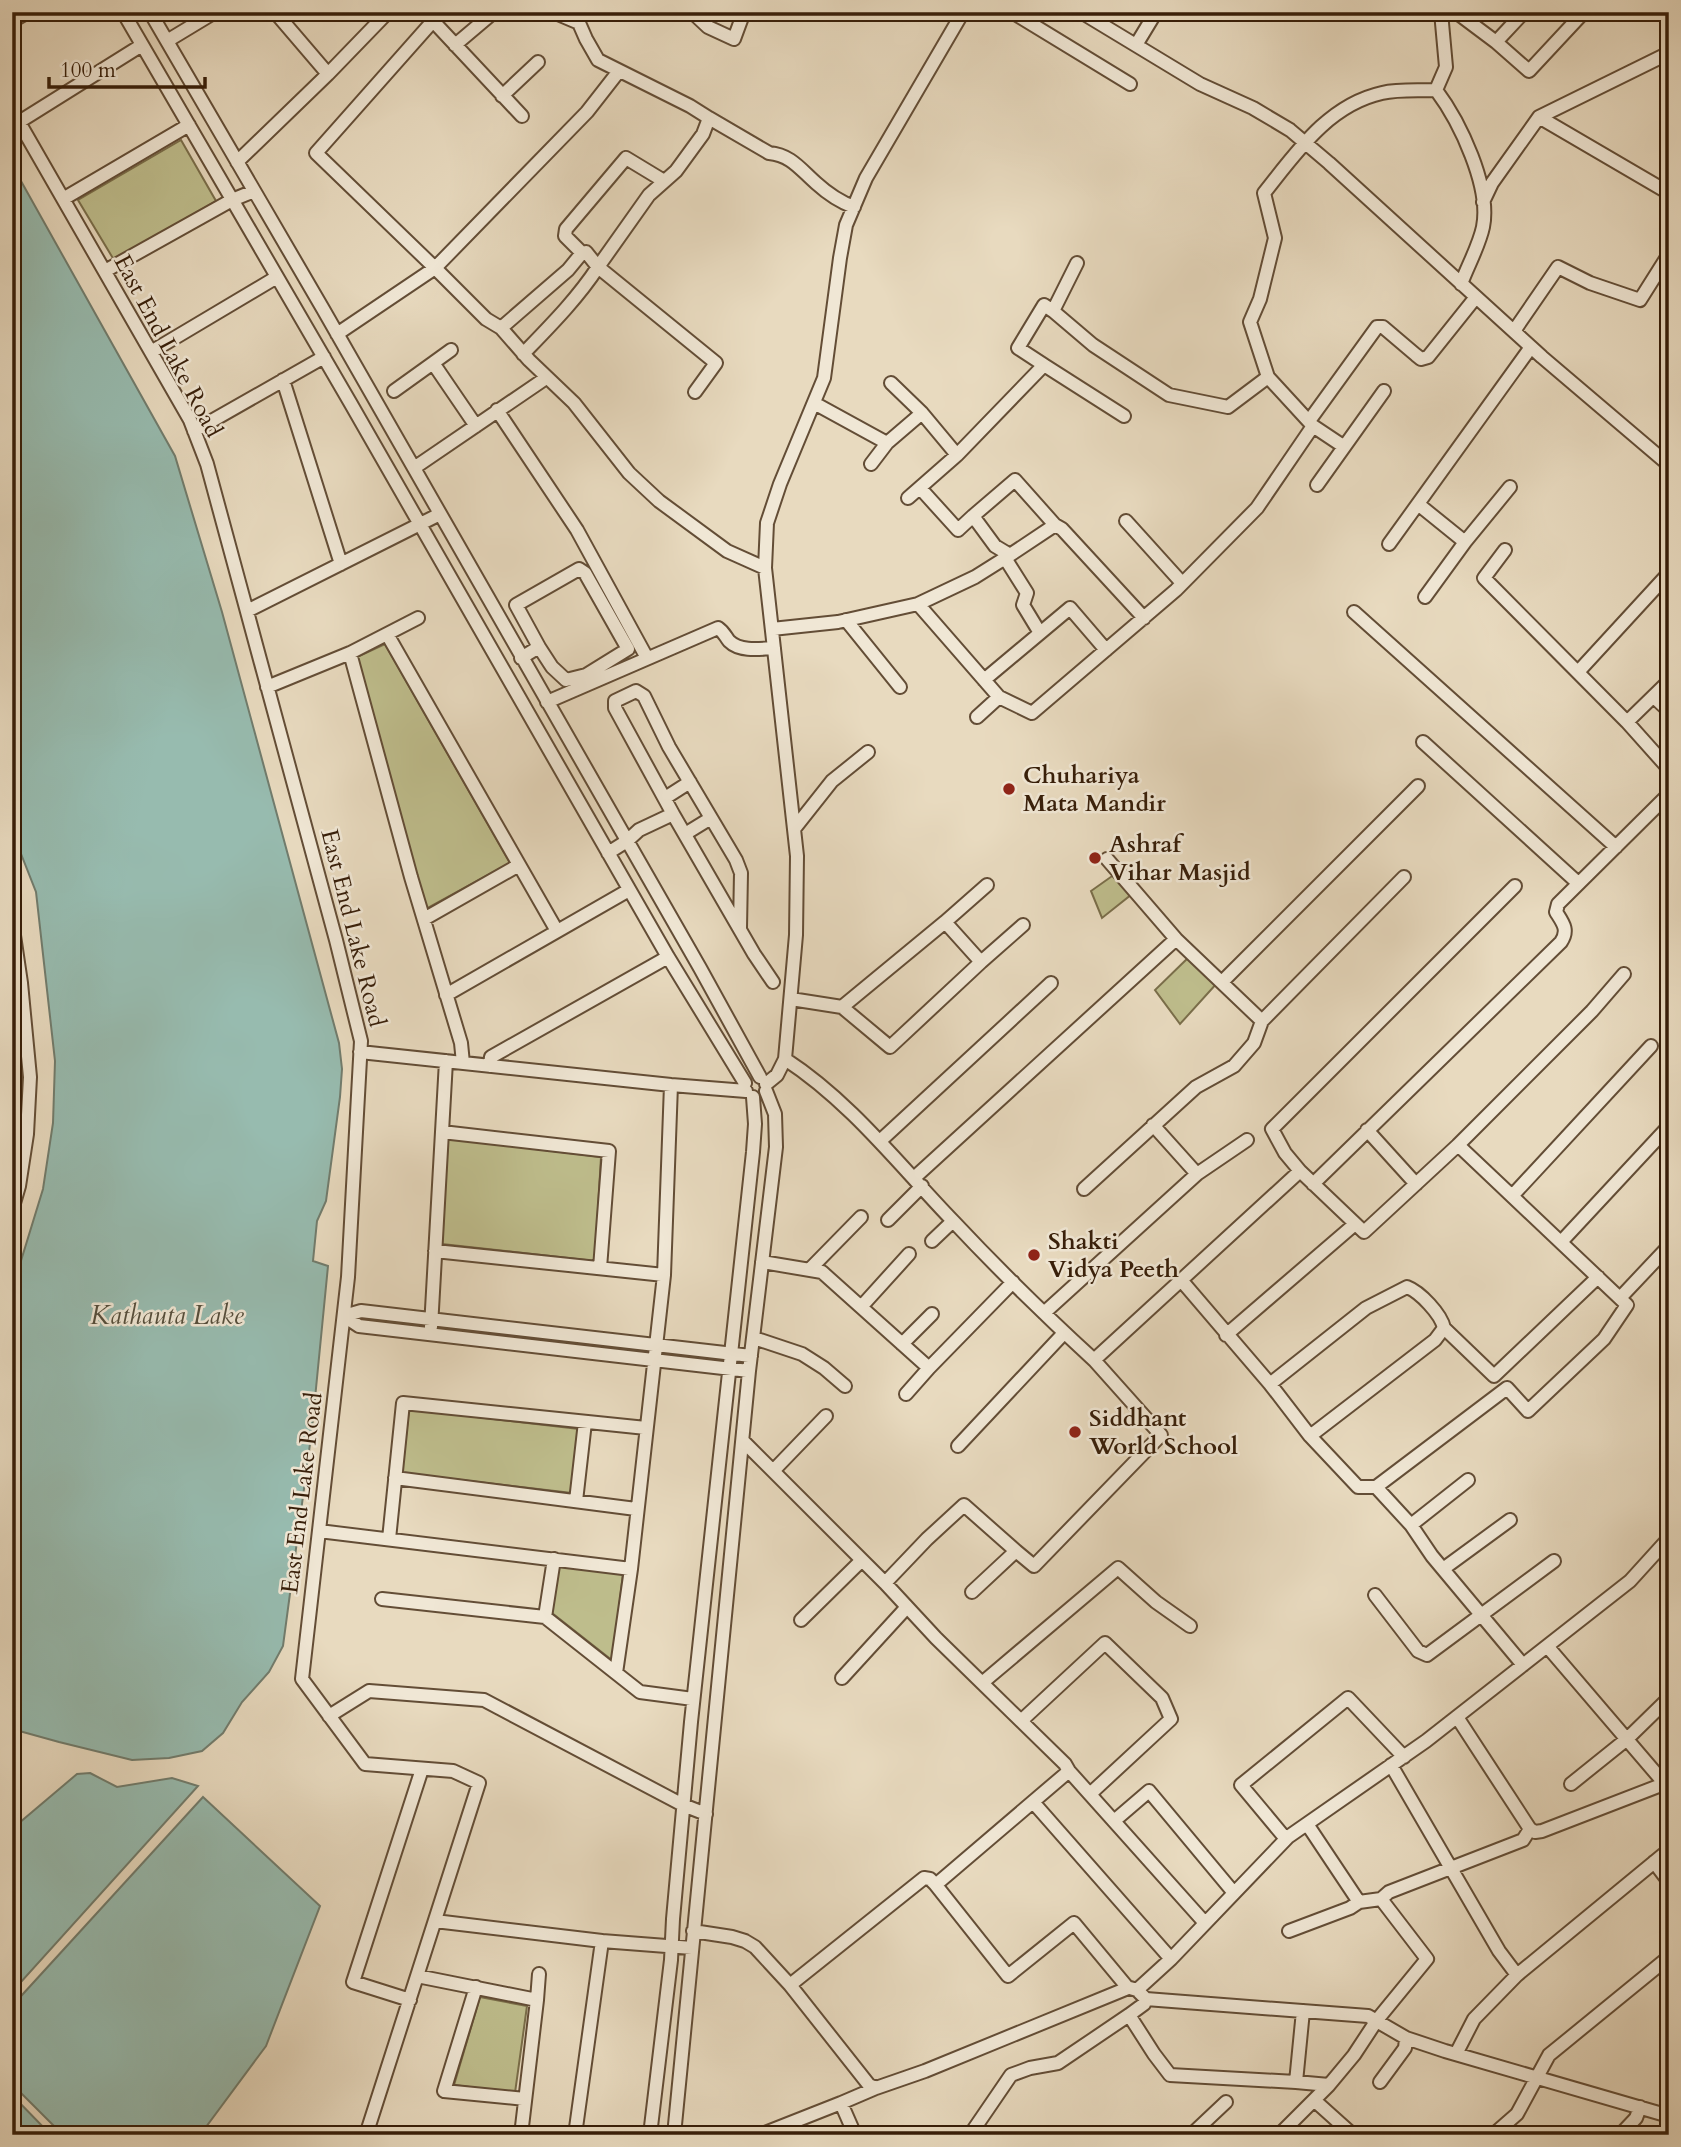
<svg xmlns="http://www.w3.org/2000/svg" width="1681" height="2147" viewBox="0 0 1681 2147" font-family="Cardo,serif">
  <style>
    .green { fill: #bebd8c; stroke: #7a6e4a; stroke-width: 2 }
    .water { fill: #97bbaf; stroke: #717c6d; stroke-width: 2 }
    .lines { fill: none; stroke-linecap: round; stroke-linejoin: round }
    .minor-casing { stroke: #634d36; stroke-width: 16 }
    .minor { stroke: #f0e7d5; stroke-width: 12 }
    .poi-dot { fill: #8f2418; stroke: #f0e7d5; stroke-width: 2.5 }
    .labels { text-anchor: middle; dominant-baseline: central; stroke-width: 5; stroke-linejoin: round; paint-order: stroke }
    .street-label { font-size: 24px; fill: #371e09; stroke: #f0e7d5 }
    .poi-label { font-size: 24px; font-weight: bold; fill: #371e09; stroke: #f0e7d5; text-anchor: start }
    .water-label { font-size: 26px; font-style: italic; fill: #544d3b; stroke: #f0e7d5 }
  </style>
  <rect width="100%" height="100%" fill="#e8dabf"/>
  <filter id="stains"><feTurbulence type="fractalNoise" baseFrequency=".00286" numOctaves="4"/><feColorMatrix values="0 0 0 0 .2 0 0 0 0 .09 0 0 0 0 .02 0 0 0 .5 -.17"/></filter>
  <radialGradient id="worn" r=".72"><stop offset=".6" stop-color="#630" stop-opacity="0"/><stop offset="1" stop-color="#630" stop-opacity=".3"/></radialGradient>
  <path class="green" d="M181 140 216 201 114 260 78 200Z
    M385 644 510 863 426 909 357 657Z
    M1115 874 1132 894 1102 918 1091 891Z
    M1190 956 1218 982 1180 1024 1155 990Z
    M448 1138 601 1157 595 1261 442 1244Z
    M409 1409 579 1429 572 1493 402 1473Z
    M557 1566 623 1573 613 1661 552 1613Z
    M480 1997 527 2006 515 2093 454 2085Z"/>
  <path class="water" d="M12 165 175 456 222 612 339 1043 342 1069 340 1097 326 1201 317 1221 313 1261 328 1266 312 1429 283 1646 269 1672 242 1702 223 1733 202 1751 169 1758 132 1760 59 1742 12 1729V1290L43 1189 53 1123 55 1061 36 892 12 831Z
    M90 1773 117 1787 172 1778 198 1786 12 1992V1829L77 1774Z
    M203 1797 320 1906 266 2046 200 2135H63L12 2084V2006Z
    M12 2095 51 2135H12Z"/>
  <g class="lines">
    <defs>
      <path id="minor" d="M123 12 351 404 668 957 745 1083
        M150 12 323 309 700 968 760 1077
        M275 12 328 74 388 12
        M442 12 433 21 522 116
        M553 12 579 23
        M581 12 579 23 586 39 598 60 690 106 709 118
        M692 12 708 27 734 39 744 12
        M1012 12 1130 84
        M1081 12 1200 84 1253 108 1290 130 1329 163 1542 357 1669 465
        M1441 12 1446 67 1436 90C1460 122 1491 187 1483 227 1479 246 1468 265 1461 284
        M1456 12 1496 42
        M1524 12 1496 42 1529 71 1584 12
        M12 21 28 12
        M433 21 316 153 435 268 587 112 619 71
        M167 41 215 12
        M455 45 494 12
        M1136 45 1156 12
        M502 96 538 62
        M12 110 190 420 207 464 336 940 361 1041 348 1277 302 1679 365 1764 453 1771 479 1783 366 2135
        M1539 117 1669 193
        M19 122 142 45
        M237 162 328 74
        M63 199 189 125
        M1483 202 1492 183 1539 117 1669 53
        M582 253 565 236 566 229 626 158 664 181
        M1077 263 1053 311 1093 345 1169 395 1228 407 1268 377
        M105 271 232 200 254 191
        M501 328 529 360 574 403 629 473 659 501 727 551 765 568
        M1514 331 1558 267 1590 283 1640 300 1669 254
        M337 334 435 268 486 319 501 328 568 270 582 253 586 252 598 267 649 195 676 171 703 134 709 118 769 153C791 155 800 169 816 183 827 193 840 202 854 207
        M151 352 277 277
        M523 354C550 326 577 299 598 267L716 363 695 392
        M433 363 451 350
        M1044 365 1124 416
        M283 380 341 564
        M891 383 922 413
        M394 391 433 363 476 426
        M814 403 887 443 922 413 957 455 1044 365 1018 348 1044 305 1053 311
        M497 410 577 530 647 658
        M1309 421 1377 327H1383L1416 355 1421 359 1428 357 1476 297
        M1313 426 1343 446
        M194 431 324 357
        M871 464 887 443
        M414 468 546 378
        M1317 485 1384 391
        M920 488 958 530 973 516
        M908 498 957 455
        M1418 504 1465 542 1510 487
        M1126 521 1182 583
        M1055 525 1010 555 995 546 973 516 1015 480 1055 525 1062 529 1144 618
        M1389 544 1531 347
        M1505 550 1484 578 1627 722 1669 769
        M1005 558 1027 593 1023 605 1040 633
        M1425 597 1465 542
        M918 604 975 577 1010 555
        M247 611 440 514
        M1354 612 1616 847
        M846 620 900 687
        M772 629 838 622 918 604 999 697 977 717
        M387 634 557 931
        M350 653 411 877 461 1043 463 1063
        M521 658 539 647 552 667 566 680 586 675 628 649 585 573 579 569 516 605 539 647
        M1578 672 1669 573
        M984 680 1070 608 1106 650
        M267 687 350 653 418 618
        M999 697 1032 713 1176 590 1257 508 1313 426 1268 377 1250 322 1260 299 1275 238 1264 193C1296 153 1328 105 1382 93 1399 89 1418 91 1436 90
        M1654 697 1669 711
        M547 702 718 628C724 632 725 636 729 641 740 652 760 649 774 648
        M1627 722 1669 681
        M1423 742 1578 883
        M665 798 690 782
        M673 814 754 954 773 982
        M794 829 832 781 868 752
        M685 834 711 818
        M608 853 627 841 639 830 673 814 615 708V701L636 691 644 696 669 747 736 860 741 873 740 928
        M1107 859 1176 939
        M424 919 519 865
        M12 922 21 983 30 1077 27 1134 19 1186 12 1210
        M945 922 987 885
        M981 962 1023 925
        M1222 982 1418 786
        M446 995 629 890
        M791 999 842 1007 945 922 981 962 890 1047 842 1007
        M12 1044 15 1066 12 1119
        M360 1052 671 1085 746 1091
        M785 1059C851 1102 899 1165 953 1221 998 1269 1045 1315 1094 1360L1300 1171 1364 1232 1458 1145 1627 1305 1604 1339 1528 1411 1507 1388 1376 1487H1358L1310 1436 1270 1384 1181 1280
        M490 1066 491 1057 668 957
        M766 1084 777 1075 785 1059 796 935 797 856 765 568 767 523 780 484 824 378 840 258 846 225 866 178 963 12
        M1153 1125 1197 1174
        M1367 1130 1416 1184
        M442 1132 609 1151 600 1268
        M880 1141 1051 983
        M1458 1145 1592 1011 1624 974
        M1300 1171 1285 1153 1272 1129 1515 886
        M914 1178 1176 939 1262 1021
        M1313 1184 1561 942C1569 930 1563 923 1556 912L1558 904 1669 794
        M1084 1189 1196 1087 1234 1066 1254 1043 1262 1021 1404 877
        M1512 1196 1651 1046
        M888 1220 922 1186
        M932 1241 953 1221
        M1561 1242 1669 1126
        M435 1251 664 1275
        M762 1262 822 1272 929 1368 906 1394
        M811 1268 861 1217
        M1620 1298 1669 1246
        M861 1307 909 1254
        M1044 1313 1197 1174 1247 1140
        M344 1316 361 1311 751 1356
        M344 1316 359 1326 749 1371
        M431 1327 446 1061
        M1444 1328 1494 1376 1598 1277
        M1226 1335 1355 1224
        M754 1338 802 1354 824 1368 845 1386
        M902 1344 932 1314
        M929 1368 1013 1282
        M1270 1384 1366 1308 1407 1287C1420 1292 1441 1314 1444 1328L1435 1340 1310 1436
        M743 1441 885 1583 927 1539 964 1505 1016 1551 972 1592
        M958 1446 1064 1333
        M773 1471 826 1416
        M395 1478 636 1509
        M1376 1487 1411 1525 1432 1556 1523 1665
        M576 1501 585 1422
        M1411 1525 1468 1480
        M319 1531 631 1569
        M389 1539 403 1403 646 1428
        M1016 1551 1034 1566 1161 1435 1094 1360
        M554 1559 545 1617 640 1692 693 1699
        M1443 1569 1510 1520
        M1375 1595 1418 1651 1427 1655 1554 1561
        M382 1599 545 1617
        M801 1620 862 1560
        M1547 1646 1665 1784
        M616 1673 631 1569 664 1275 671 1085
        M842 1678 907 1607
        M982 1683 1118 1568 1156 1602 1190 1626
        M329 1716 369 1691 484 1700 683 1805 706 1814
        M1457 1717 1530 1829 1535 1832 1542 1831 1669 1782
        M1021 1721 1105 1643 1162 1698 1171 1719 1090 1794
        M1391 1765 1499 1951 1517 1975
        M1069 1771 1205 1923
        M1571 1784 1627 1739 1669 1698
        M1033 1802 1171 1959 1137 1990 1130 1988
        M1114 1821 1149 1791 1234 1893
        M1307 1824 1359 1902
        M1286 1839 1241 1785 1348 1698 1404 1757
        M1654 1862 1669 1882
        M435 1921 602 1941 692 1948
        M693 1931 732 1937 745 1941 755 1947 790 1985 869 2085 876 2088 925 2071 1128 1988 1074 1923 1008 1976 935 1884
        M1289 1931 1350 1908 1359 1902 1381 1899 1389 1892 1523 1840 1530 1829
        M1171 1959 1288 1837 1426 1741 1630 1581 1669 1538
        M417 1976 537 2000 521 2135
        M790 1985 924 1878 930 1879 935 1884 939 1882 1069 1771 1065 1764 936 1638 885 1583
        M476 1987 444 2091 525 2099
        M1137 1990 1146 1999 1368 2016 1406 2038 1445 2051 1669 2116
        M410 2000 353 1982 422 1769
        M537 2000 539 1974
        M1129 2015 1154 2054 1170 2075 1296 2082 1303 2011
        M1456 2054 1474 2019 1517 1975 1669 1850
        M1296 2082 1329 2085
        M1380 2082 1405 2048 1406 2038
        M1314 2100 1353 2135
        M575 2135 602 1941
        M650 2135 671 1960 673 1919 691 1722 753 1152 755 1124 753 1097
        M674 2135 749 1371 776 1147 775 1114 766 1091
        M760 2135 841 2103
        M855 2135 841 2103 876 2088
        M970 2135 1011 2075 1030 2068 1058 2063 1129 2015 1144 2004 1146 1999
        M1191 2135 1226 2102
        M1279 2135 1329 2085 1354 2055 1377 2020 1427 1959 1381 1899
        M1493 2135 1517 2114 1549 2055 1669 1957
        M1620 2135 1636 2118 1640 2107"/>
    </defs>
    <use href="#minor" class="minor-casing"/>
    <use href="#minor" class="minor"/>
  </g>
  <g class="poi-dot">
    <circle cx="1009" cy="789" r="7"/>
    <circle cx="1095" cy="858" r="7"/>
    <circle cx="1034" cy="1255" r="7"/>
    <circle cx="1075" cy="1432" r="7"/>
  </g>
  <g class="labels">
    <g class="street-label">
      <text transform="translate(168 346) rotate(62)">East End Lake Road</text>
      <text transform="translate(353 928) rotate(76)">East End Lake Road</text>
      <text transform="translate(302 1493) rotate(-83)">East End Lake Road</text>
    </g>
    <g class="poi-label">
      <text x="1023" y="775">Chuhariya<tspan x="1023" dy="28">Mata Mandir</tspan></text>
      <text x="1109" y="844">Ashraf<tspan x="1109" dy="28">Vihar Masjid</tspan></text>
      <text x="1048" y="1241">Shakti<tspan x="1048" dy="28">Vidya Peeth</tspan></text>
      <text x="1089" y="1418">Siddhant<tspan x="1089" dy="28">World School</tspan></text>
    </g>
    <g class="water-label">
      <text x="167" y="1315">Kathauta Lake</text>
    </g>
  </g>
  <rect width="1681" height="2147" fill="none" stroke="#e8dabf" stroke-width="42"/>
  <rect x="14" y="14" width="1653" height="2119" fill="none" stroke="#371e09" stroke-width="3.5"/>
  <rect x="21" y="21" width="1639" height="2105" fill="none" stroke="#371e09" stroke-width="2"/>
  <path d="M49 77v10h156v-10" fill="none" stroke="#371e09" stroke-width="3.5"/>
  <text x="60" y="77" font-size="21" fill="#371e09" stroke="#f0e7d5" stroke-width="5" paint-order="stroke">100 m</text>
  <rect width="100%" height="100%" filter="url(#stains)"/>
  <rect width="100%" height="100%" fill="url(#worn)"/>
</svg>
